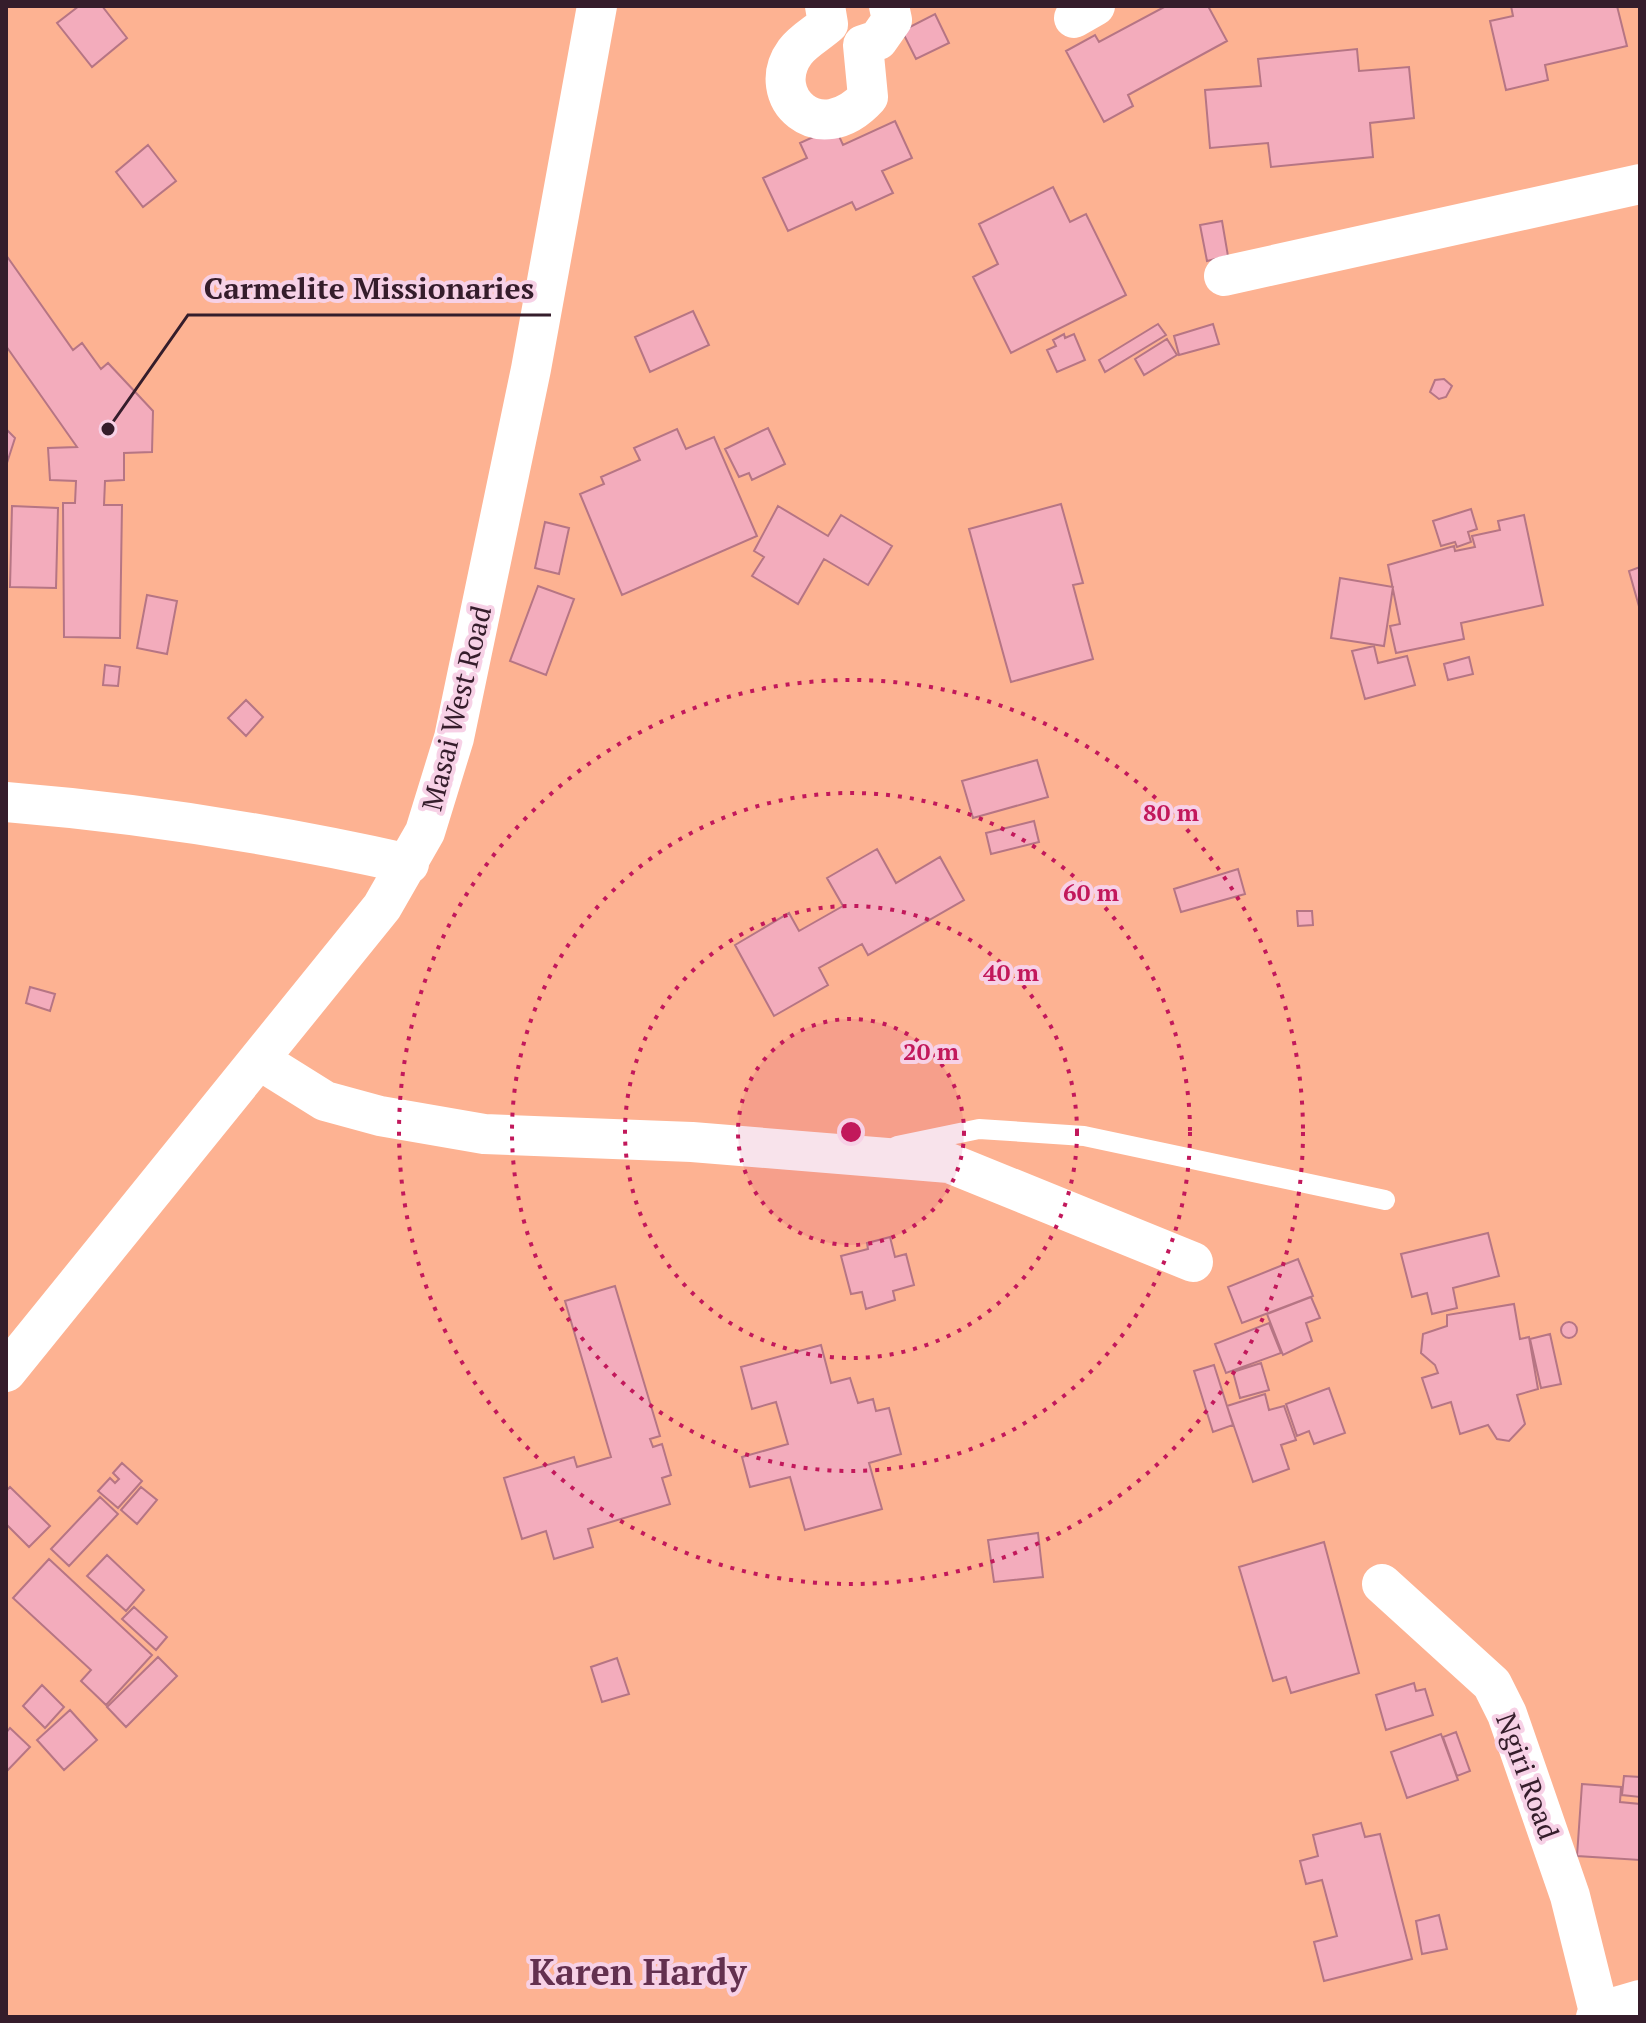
<svg xmlns="http://www.w3.org/2000/svg" width="1646" height="2023" viewBox="0 0 1646 2023" font-family="'PT Serif',serif">
  <style>
    .green { fill: #fdb292 }
    .building { fill: #f3acbc; stroke: #b67584; stroke-width: 2 }
    .lines { fill: none; stroke-linecap: round; stroke-linejoin: round }
    .lane { stroke: #fff; stroke-width: 20 }
    .street { stroke: #fff; stroke-width: 40 }
    .ring { fill: none; stroke: #c2185b; stroke-width: 4; stroke-dasharray: 4 8 }
    .labels { text-anchor: middle; dominant-baseline: central; stroke-width: 8; stroke-linejoin: round; paint-order: stroke }
    .street-label { font-size: 28px; fill: #351d2b; stroke: #f7d1e6 }
    .district-label { font-size: 36px; font-weight: bold; fill: #63304f; stroke: #f7d1e6 }
    .centre { fill: #c2185b; stroke: #f7d1e6; stroke-width: 4 }
    .ring-label { font-size: 24px; text-anchor: middle; font-weight: bold; fill: #c2185b; stroke: #f7d1e6; stroke-width: 8; stroke-linejoin: round; paint-order: stroke }
    .leader { fill: none; stroke: #351d2b; stroke-width: 3 }
    .callout-dot { fill: #351d2b; stroke: #f7d1e6; stroke-width: 3 }
    .callout-label { font-size: 30px; text-anchor: middle; font-weight: bold; fill: #351d2b; stroke: #f7d1e6; stroke-width: 8; stroke-linejoin: round; paint-order: stroke }
  </style>
  <rect width="100%" height="100%" fill="#f7d1e6"/>
  <path class="green" d="M6 6H1640V2017H6Z"/>
  <path class="building" d="M79 6H102L127 38 92 67 57 23Z
    M1166 6H1208L1227 41 1128 95 1133 106 1104 122 1066 51 1095 35 1099 42Z
    M1511 6H1617L1627 46 1545 65 1548 80 1506 90 1490 21 1513 16Z
    M935 14 949 43 916 59 902 31Z
    M1357 49 1359 71 1409 67 1414 118 1370 123 1373 157 1271 167 1268 143 1210 148 1205 90 1261 86 1258 59Z
    M895 121 912 158 882 171 893 193 856 210 852 202 788 231 763 178 807 158 800 143 835 127 843 145Z
    M148 145 176 181 143 207 116 172Z
    M1053 187 1070 222 1086 214 1126 295 1011 353 973 277 998 264 979 224Z
    M1222 221 1228 256 1207 261 1200 225Z
    M6 255 73 350 82 343 101 369 108 363 153 411 152 452 124 453V480L105 481 104 505H122L120 638 64 637 63 503H75L76 481 50 480 48 448 77 447 6 346Z
    M693 311 709 345 650 372 635 337Z
    M1158 324 1166 335 1105 372 1099 360Z
    M1213 324 1219 344 1179 355 1174 336Z
    M1064 334 1065 338 1074 334 1085 360 1057 372 1047 350 1056 346 1053 340Z
    M1167 339 1177 355 1144 375 1135 359Z
    M1444 379 1452 386 1446 397 1439 399 1430 392 1435 380Z
    M768 428 785 464 752 480 749 473 739 477 725 449Z
    M6 429 15 438 6 466Z
    M677 429 686 449 714 437 757 536 622 595 580 494 604 484 601 477 640 460 634 448Z
    M1061 504 1083 583 1073 585 1093 659 1011 682 969 529Z
    M12 506 58 508 56 588 10 587Z
    M778 506 828 536 841 515 892 546 868 585 824 559 798 604 752 576 764 557 754 551Z
    M1471 509 1477 529 1468 532 1471 542 1457 547 1455 542 1441 546 1433 521Z
    M1524 515 1543 605 1461 623 1464 639 1396 653 1390 626 1400 624 1388 565 1454 546 1455 551 1475 547 1472 536 1500 530 1498 521Z
    M545 522 569 528 559 574 535 568Z
    M1640 567V610L1629 571Z
    M1340 578 1393 587 1384 646 1331 638Z
    M538 586 574 599 546 675 510 661Z
    M147 595 177 601 167 654 137 648Z
    M1374 646 1378 663 1407 656 1415 685 1365 699 1352 651Z
    M1469 657 1473 674 1448 680 1444 664Z
    M105 665 120 667 118 686 103 685Z
    M246 700 263 717 246 736 228 718Z
    M1037 760 1048 797 973 818 962 781Z
    M1034 821 1039 842 991 854 986 833Z
    M877 849 896 883 940 857 964 900 868 955 862 944 819 968 828 985 774 1016 735 945 789 913 799 931 843 906 827 878Z
    M1238 869 1245 894 1181 912 1174 889Z
    M1297 911H1312L1313 925 1298 926Z
    M30 987 55 994 50 1011 26 1003Z
    M1488 1233 1499 1276 1453 1288 1457 1308 1432 1314 1427 1293 1412 1297 1401 1254Z
    M890 1237 895 1257 906 1254 914 1285 893 1291 895 1300 866 1309 862 1292 851 1294 841 1256 868 1249 867 1243Z
    M1298 1259 1313 1296 1242 1323 1228 1287Z
    M615 1286 660 1436 650 1439 653 1447 662 1444 671 1475 662 1478 670 1504 588 1529 593 1547 554 1559 546 1531 522 1539 504 1478 574 1457 577 1467 611 1457 565 1301Z
    M1311 1297 1320 1318 1306 1323 1312 1341 1283 1355 1267 1314Z
    M1514 1304 1520 1339 1529 1337 1538 1389 1517 1395 1525 1424 1509 1441 1497 1439 1488 1425 1460 1434 1451 1402 1432 1408 1422 1378 1438 1373 1435 1365 1421 1353 1423 1334 1447 1326V1315Z
    M1561 1330a8 8 0 1 1 16 0a8 8 0 1 1-16 0Z
    M1269 1323 1281 1353 1226 1373 1215 1344Z
    M1550 1334 1561 1384 1541 1388 1530 1339Z
    M821 1345 831 1383 850 1378 858 1403 873 1399 876 1411 889 1408 901 1454 869 1463 882 1509 805 1530 790 1477 750 1487 742 1457 788 1444 776 1402 752 1409 741 1367Z
    M1261 1363 1269 1390 1240 1398 1233 1372Z
    M1214 1365 1233 1425 1213 1432 1194 1371Z
    M1329 1388 1345 1433 1314 1444 1309 1431 1297 1436 1286 1404Z
    M1265 1394 1269 1410 1284 1406 1296 1440 1281 1445 1289 1469 1253 1482 1227 1406Z
    M122 1463 142 1481 118 1508 98 1491 110 1478 115 1483 119 1479 113 1473Z
    M10 1487 50 1526 29 1547 6 1524V1491Z
    M141 1487 157 1500 137 1524 121 1510Z
    M100 1497 118 1514 69 1566 51 1549Z
    M1038 1533 1043 1577 994 1582 988 1540Z
    M1324 1542 1359 1673 1291 1693 1286 1677 1273 1681 1239 1567Z
    M107 1555 144 1590 126 1611 87 1576Z
    M49 1559 152 1655 106 1705 81 1681 91 1670 13 1598Z
    M134 1607 167 1637 156 1650 122 1619Z
    M158 1657 177 1676 126 1727 107 1707Z
    M617 1658 629 1694 602 1702 591 1667Z
    M1414 1683 1416 1691 1425 1689 1433 1715 1386 1730 1376 1695Z
    M42 1685 64 1707 45 1728 23 1706Z
    M70 1710 97 1740 64 1770 37 1740Z
    M10 1728 30 1747 6 1772V1733Z
    M1456 1732 1470 1771 1457 1776 1443 1737Z
    M1441 1734 1458 1780 1407 1798 1391 1752Z
    M1624 1776 1640 1777V1797L1622 1795Z
    M1582 1784 1621 1787 1620 1802 1640 1804V1860L1577 1856Z
    M1361 1823 1365 1837 1380 1834 1412 1959 1324 1981 1314 1942 1337 1936 1322 1880 1306 1884 1300 1861 1318 1856 1313 1835Z
    M1439 1915 1447 1949 1422 1954 1416 1921Z"/>
  <g class="lines">
    <path class="lane" d="M897 1146 979 1129 1084 1136 1385 1200"/>
    <path class="street" d="M825 6 828 24C818 33 803 41 795 52 763 96 819 151 868 97L863 45 878 40 892 20 889 6
      M1074 18 1095 6
      M1224 276 1640 184
      M6 802C142 813 275 834 409 864
      M261 1061 325 1101 380 1116 484 1134 692 1142 949 1163 1193 1262
      M6 1372 382 907 425 832 454 738 531 369 597 6
      M1382 1584 1492 1684 1507 1714 1570 1896 1599 2012
      M1596 2017 1599 2012 1640 2000"/>
  </g>
  <circle cx="851" cy="1132" r="113" fill="#c2185b" fill-opacity=".12"/>
  <g class="ring">
    <circle cx="851" cy="1132" r="113"/>
    <circle cx="851" cy="1132" r="226"/>
    <circle cx="851" cy="1132" r="339"/>
    <circle cx="851" cy="1132" r="452"/>
  </g>
  <g class="labels">
    <g class="street-label">
      <text transform="translate(456 708) rotate(-76)">Masai West Road</text>
      <text transform="translate(1528 1776) rotate(70)">Ngiri Road</text>
    </g>
    <g class="district-label">
      <text x="638" y="1971">Karen Hardy</text>
    </g>
  </g>
  <circle cx="851" cy="1132" r="12" class="centre"/>
  <g class="ring-label">
    <text x="1171" y="821">80 m</text>
    <text x="1091" y="901">60 m</text>
    <text x="1011" y="981">40 m</text>
    <text x="931" y="1060">20 m</text>
  </g>
  <path class="leader" d="M108 429L188 315H551"/>
  <circle class="callout-dot" cx="108" cy="429" r="8"/>
  <g class="callout-label">
    <text x="369" y="299">Carmelite Missionaries</text>
  </g>
  <rect width="1646" height="2023" fill="none" stroke="#351d2b" stroke-width="16"/>
</svg>
